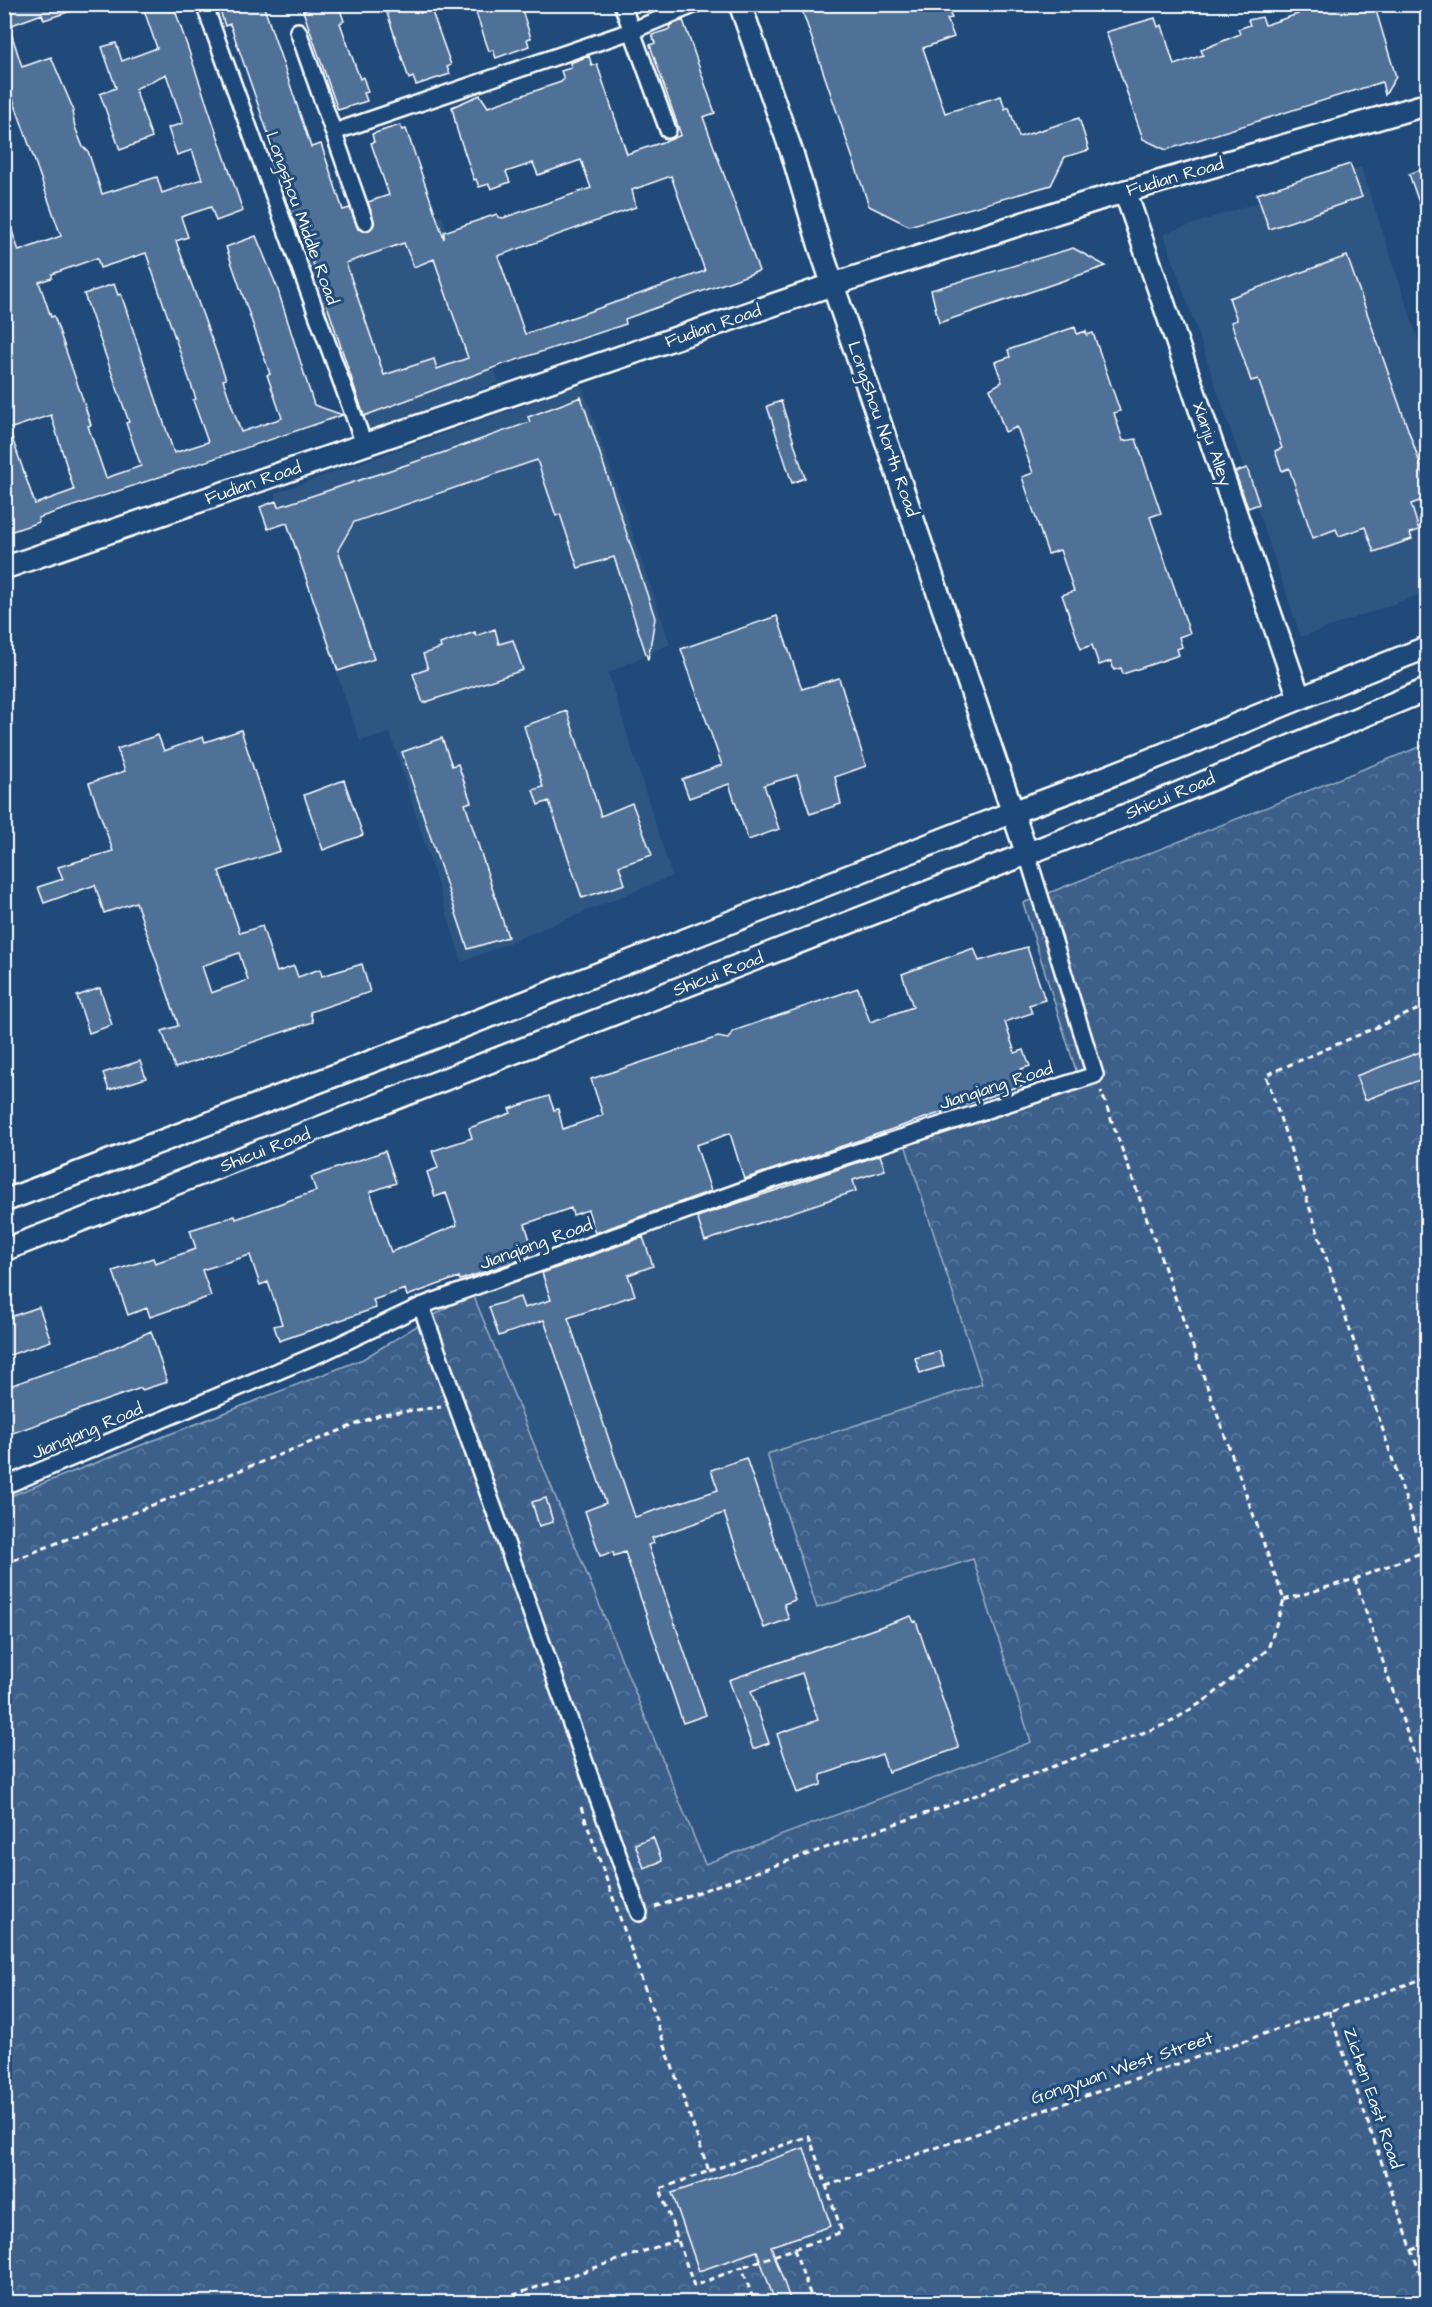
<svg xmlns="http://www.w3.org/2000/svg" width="1432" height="2307" viewBox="0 0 1432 2307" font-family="'Architects Daughter',sans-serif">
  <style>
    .built { fill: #2e5683 }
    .park { fill: url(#park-crowns); stroke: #9eb0c5; stroke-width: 1.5 }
    .building { fill: #507197; stroke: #fff; stroke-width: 1.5; fill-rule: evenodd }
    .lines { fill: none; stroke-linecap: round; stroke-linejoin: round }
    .street-casing { stroke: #fff; stroke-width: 20 }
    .secondary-casing { stroke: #fff; stroke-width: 26 }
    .path { stroke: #fff; stroke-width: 3; stroke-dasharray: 6 4.5; stroke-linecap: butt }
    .street { stroke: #1f4a7a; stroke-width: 15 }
    .secondary { stroke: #1f4a7a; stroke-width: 21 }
    .labels { text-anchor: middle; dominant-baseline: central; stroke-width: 6; stroke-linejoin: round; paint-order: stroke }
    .street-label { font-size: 18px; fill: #fff; stroke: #1f4a7a }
  </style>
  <defs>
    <pattern id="park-crowns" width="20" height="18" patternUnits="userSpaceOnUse" patternTransform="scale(1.5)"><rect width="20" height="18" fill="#3c618b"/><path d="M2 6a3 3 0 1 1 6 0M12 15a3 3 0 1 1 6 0" fill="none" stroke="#59799c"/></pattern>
  </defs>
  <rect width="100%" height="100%" fill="#1f4a7a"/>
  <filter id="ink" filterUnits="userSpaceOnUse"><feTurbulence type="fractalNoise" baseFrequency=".0167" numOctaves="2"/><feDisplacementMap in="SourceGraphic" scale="12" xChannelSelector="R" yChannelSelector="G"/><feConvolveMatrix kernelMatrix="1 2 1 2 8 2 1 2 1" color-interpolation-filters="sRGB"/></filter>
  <g filter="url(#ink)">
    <path class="built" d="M1361 167 1427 366V592L1301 637 1164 234Z
      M442 216 499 382 363 435 303 262Z
      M582 385 670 644 608 673 672 876 462 962 390 733 360 741 275 493Z
      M903 1138 983 1384 767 1454 817 1608 973 1559 1032 1742 705 1864 472 1292Z"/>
    <path class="park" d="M1427 744V2302H5V1498L363 1359 472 1292 705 1864 1031 1742 973 1559 817 1608 767 1454 982 1384 903 1138 1080 1083 1023 903Z"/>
    <path class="building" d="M4 4H83V7L44 20 42 14 9 26 22 67 51 57 74 111 72 112 75 127 83 147 88 151 102 194 157 177 162 193 202 179 192 150 177 155 168 128 183 123 166 74 135 89 152 138 120 150 100 94 116 88 102 47 116 43 122 61 157 48 142 4H173L243 211 216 221 211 207 181 217 188 237 176 241 226 379 223 380 241 432 282 418 267 375 270 374 226 247 256 236 277 287 314 405 343 415 38 518 39 522 4 534V217H7L19 251 61 236 4 73ZM146 253 196 399 193 400 208 442 174 453 121 294 118 295 114 284 84 294 129 422 126 423 141 466 106 478 88 426 91 425 83 400 54 316 51 317 39 282 52 278V274L97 258 100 268ZM51 415 74 490 35 504 9 429Z
      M218 4H263L311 147 321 144 343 210 350 208 358 229 368 231 374 224 368 202 389 195 371 143 374 142 372 134 400 125 402 130 406 129 444 239V232L497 214 498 217 503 218 591 188 581 160 538 175 533 163 506 172 510 182 491 189 489 184 479 187 476 179 474 180 457 130 452 107 480 95 488 107 561 82 564 79 561 71 571 68 570 63 589 56 592 66 597 64 627 154 672 139 681 135 650 45 655 43 652 35 670 29 669 26 683 20 715 113 703 117 759 271 625 319 626 324 501 365 364 416 308 248 304 250 279 182 284 180 245 67 230 24 225 26ZM671 176 705 271 525 334 498 256 636 207 632 190ZM404 243 414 267 434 259 468 358 437 369 434 359 384 375 346 263Z
      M321 4H338L344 21 340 23 360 79 363 77 368 92 364 93 367 101 338 110 303 11Z
      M384 4H416L420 13 431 9 451 65 447 67 450 74 416 85 413 77 409 79Z
      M473 4H520L531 38 527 39 529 46 496 58 493 50 489 51Z
      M800 4H944L952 18 947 19 954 37 923 48 945 113 1001 96 1005 109 1009 107 1019 137 1079 118 1089 150 1065 157 1051 185 909 226 869 206Z
      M1295 4H1374L1396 77 1385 95 1382 82 1166 150 1143 139 1106 32 1155 18 1158 27 1162 25 1174 65 1203 55 1201 50 1240 34 1238 29 1250 25 1248 20 1262 17 1265 25 1298 14Z
      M1350 164 1362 197 1269 229 1257 194Z
      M1428 167V219L1425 220 1409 174Z
      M1073 248 1106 266 939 323 931 290Z
      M1347 256 1428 486V498L1411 504 1419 530 1410 533 1412 539 1374 552 1365 527 1339 536 1336 529 1313 538 1289 468 1282 471 1275 451 1282 448 1258 379 1251 381 1231 322 1237 320 1229 298Z
      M1075 327 1077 334 1086 331 1087 335 1093 333 1120 411 1114 413 1123 441 1136 439 1161 513 1150 517 1190 633 1179 637 1182 647 1177 649 1179 655 1123 674 1121 668 1114 670 1111 661 1099 665 1092 645 1081 649 1062 595 1074 591 1060 550 1048 554 1022 477 1033 473 1017 427 1005 432 990 389 1002 382 995 362 1010 357 1008 350Z
      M581 397 655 618 648 660 614 557 578 568 560 514 556 516 537 460 354 522 338 550 374 659 338 671 287 523 268 529 260 507 276 501 278 507 442 453 530 422 528 417Z
      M781 401 805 478 792 483 767 406Z
      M1247 468 1259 504 1248 508 1235 472Z
      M777 616 802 689 839 678 866 766 835 777 841 804 810 814 797 775 764 785 779 829 748 840 729 784 689 798 682 779 722 765 681 649Z
      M495 629 499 644 513 640 523 670 423 703 413 674 428 669 423 654 441 648 440 644 475 632 476 636Z
      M567 711 601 816 632 803 652 855 619 866 625 884 582 898 549 801 538 805 533 790 543 787 524 726Z
      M241 730 280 851 219 871 240 933 262 926 277 972 294 966 298 977 320 969 322 976 362 964 370 992 310 1012 313 1022 175 1068 162 1031 178 1026 177 1021 136 902 104 913 95 885 44 903 38 887 63 879 58 867 113 851 89 783 125 771 117 749 158 735 164 751 203 737 205 742ZM239 953 248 980 211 993 202 966Z
      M442 738 452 766 458 764 471 802 465 804 508 937 468 949 402 752Z
      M344 780 363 835 323 850 304 795Z
      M1027 947 1045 1000 1029 1005 1032 1013 1005 1022 1015 1053 1024 1050 1027 1059 1030 1066 1021 1069 1026 1084 744 1179 730 1133 715 1139 696 1145 711 1191 595 1233 588 1210 573 1215 571 1208 525 1224 530 1240 529 1257 460 1280 459 1277 407 1296 405 1289 373 1300 376 1308 279 1341 274 1326 282 1324 268 1282 260 1285 250 1255 202 1270 211 1296 150 1317 147 1308 128 1315 113 1271 153 1258 155 1263 196 1249 190 1230 235 1216 236 1219 316 1191 311 1177 385 1151 396 1183 370 1192 391 1252 457 1225 446 1193 435 1197 427 1172 438 1168 432 1151 472 1138 469 1128 511 1113 509 1109 549 1096 554 1110 558 1109 563 1129 603 1115 591 1079 718 1037 728 1039 733 1031 858 988 870 1022 913 1007 902 974 974 948 979 961Z
      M100 988 112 1025 89 1033 77 996Z
      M1428 1049V1077L1365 1100 1356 1076Z
      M140 1061 146 1078 109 1090 103 1073Z
      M880 1155 885 1170 853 1180 856 1191 705 1241 697 1217Z
      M643 1237 653 1266 628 1275 635 1295 568 1318 635 1517 718 1490 711 1470 746 1458 795 1600 784 1604 789 1619 764 1628 724 1513 652 1538 654 1543 648 1545 706 1715 683 1723 625 1552 614 1556 613 1552 600 1556 585 1511 606 1503 544 1320 499 1336 489 1307 520 1297 524 1308 551 1300 542 1273Z
      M39 1307 51 1341 4 1357V1319Z
      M151 1331 167 1382 142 1390 141 1388 4 1436V1388L102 1353Z
      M939 1351 944 1366 920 1373 915 1358Z
      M546 1498 553 1522 539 1526 532 1502Z
      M911 1616 914 1622 916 1621 959 1748 888 1772 882 1754 821 1775V1785L797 1793 777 1734 818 1720 802 1673 751 1691 769 1743 753 1749 729 1680Z
      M653 1837 662 1861 644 1868 635 1844Z
      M804 2148 831 2226 771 2246 791 2302H775L757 2251 699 2271 672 2193Z"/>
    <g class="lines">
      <defs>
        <path id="street" d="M204 4 364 444
          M622 4 668 130
          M298 31 365 222
          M334 132 631 31 696 4
          M421 1306 639 1913
          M4 1486 326 1351 421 1306 771 1180 1095 1075 1027 854"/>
        <path id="secondary" d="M740 4 792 153 820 247 1027 854
          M1125 191 1299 697
          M4 568 834 284 1096 200 1428 104
          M4 1201 436 1037 1013 812C1153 762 1289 701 1428 647
          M4 1250 1114 820 1428 689"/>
      </defs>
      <use href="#street" class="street-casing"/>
      <use href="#secondary" class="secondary-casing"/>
      <path class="path" d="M4 1564 382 1414 441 1407
        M1355 1579 1423 1552 1266 1075 1428 1005
        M1284 1600 1355 1579 1428 1795
        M581 1807 709 2171 660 2189 694 2286 742 2267 754 2302
        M655 1907 947 1806 1169 1723 1210 1697 1268 1649 1284 1600 1101 1091
        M1329 2011 1428 2296
        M709 2171 809 2136 842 2232 742 2267
        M826 2186 1428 1977
        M794 2249 813 2302
        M1412 2250 1428 2245
        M493 2302 677 2240"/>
      <use href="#street" class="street"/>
      <use href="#secondary" class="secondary"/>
    </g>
  </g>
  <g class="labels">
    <g class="street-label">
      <text transform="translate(1175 177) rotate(-16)">Fudian Road</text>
      <text transform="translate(302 218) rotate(70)">Longshou Middle Road</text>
      <text transform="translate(713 326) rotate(-19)">Fudian Road</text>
      <text transform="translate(883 429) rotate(71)">LongShou North Road</text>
      <text transform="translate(1212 444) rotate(71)">Xianju Alley</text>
      <text transform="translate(253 483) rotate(-19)">Fudian Road</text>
      <text transform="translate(1170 796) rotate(-23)">Shicui Road</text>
      <text transform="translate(718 974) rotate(-21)">Shicui Road</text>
      <text transform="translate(996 1086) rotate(-18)">Jianqiang Road</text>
      <text transform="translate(265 1150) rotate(-21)">Shicui Road</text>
      <text transform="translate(536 1244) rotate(-20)">Jianqiang Road</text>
      <text transform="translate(87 1431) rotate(-23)">Jianqiang Road</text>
      <text transform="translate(1122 2068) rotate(-19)">Gongyuan West Street</text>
      <text transform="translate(1373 2098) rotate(71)">Zichen East Road</text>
    </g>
  </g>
  <rect width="1432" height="2307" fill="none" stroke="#1f4a7a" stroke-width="24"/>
  <rect x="12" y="12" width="1408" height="2283" fill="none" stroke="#fff" stroke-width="2" filter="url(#ink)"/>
</svg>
